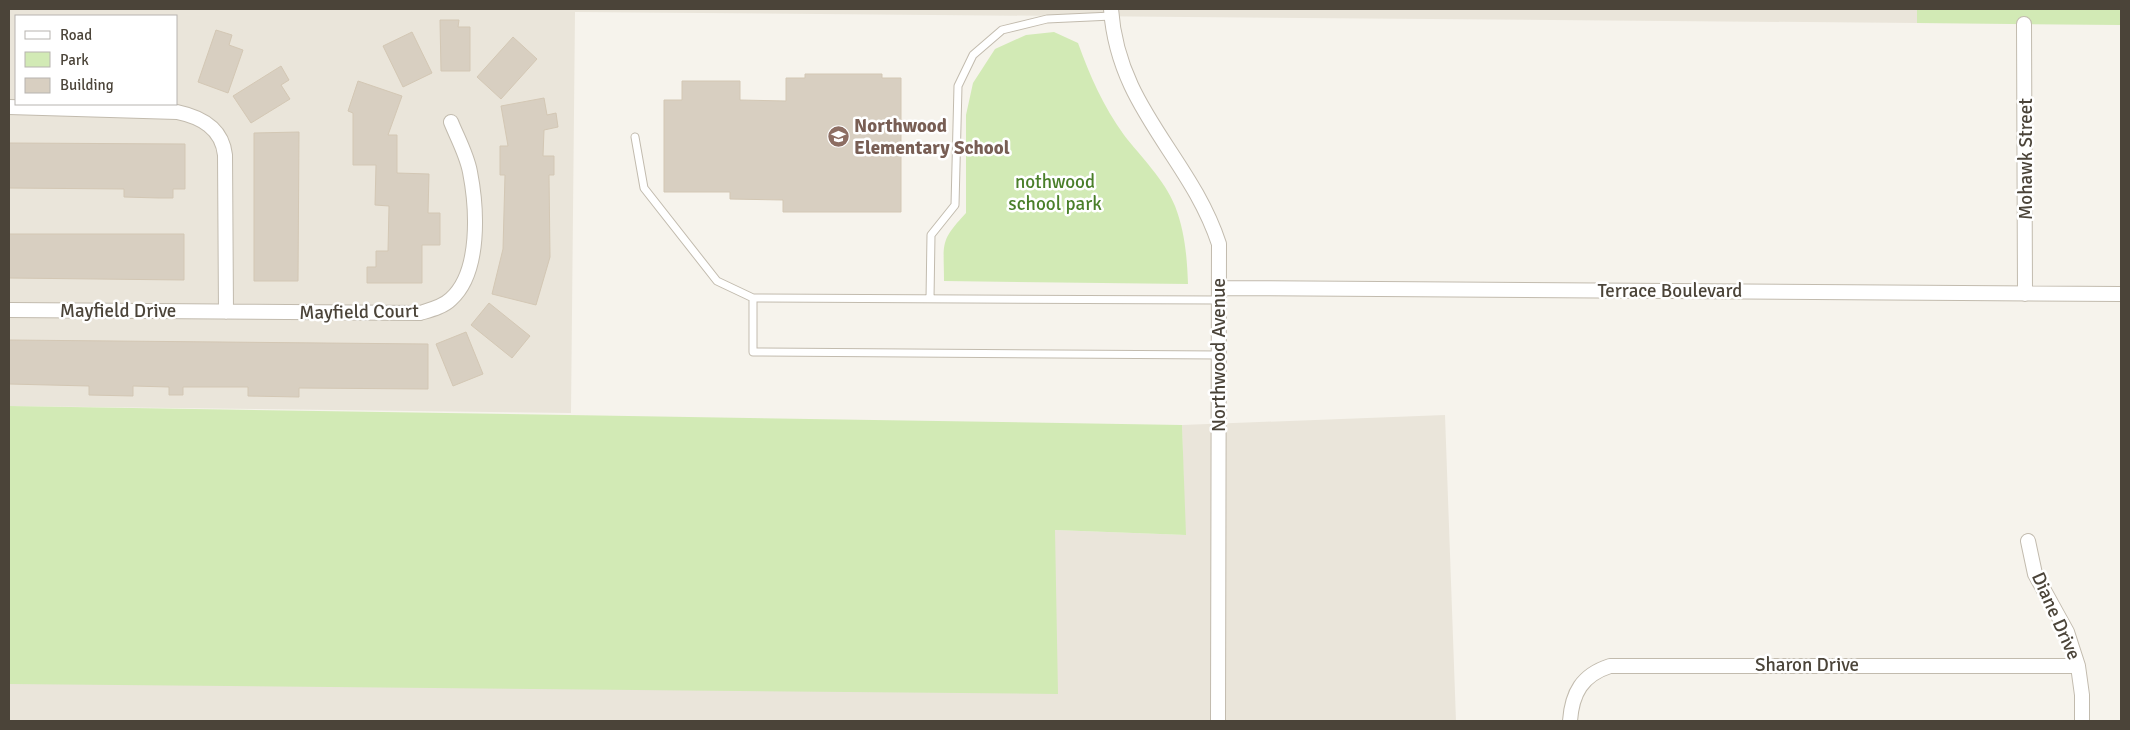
<svg xmlns="http://www.w3.org/2000/svg" width="2130" height="730" viewBox="0 0 2130 730" font-family="Signika,sans-serif">
  <style>
    .residential { fill: #eae5da; fill-rule: evenodd }
    .green { fill: #d2eab5 }
    .building { fill: #d8cfc1; stroke: #d3c7b4 }
    .lines { fill: none; stroke-linecap: round; stroke-linejoin: round }
    .lane-casing { stroke: #c2bbae; stroke-width: 9 }
    .street-casing { stroke: #c2bbae; stroke-width: 16 }
    .lane { stroke: #fff; stroke-width: 7 }
    .street { stroke: #fff; stroke-width: 14 }
    .labels { text-anchor: middle; dominant-baseline: central; stroke-width: 5; stroke-linejoin: round; paint-order: stroke }
    .education-label { font-size: 19px; font-weight: bold; fill: #785e54; stroke: #fff; text-anchor: start }
    .street-label { font-size: 19px; fill: #4b4439; stroke: #fff }
    .park-label { font-size: 19px; fill: #4a7f2a; stroke: #fff }
  </style>
  <rect width="100%" height="100%" fill="#f6f3ec"/>
  <path class="residential" d="M9 9H1917V23L575 12 571 413 9 406ZM16 16H176V104H16Z
    M1445 415 1456 721H9V684L1055 530 1185 535 1182 425Z"/>
  <path class="green" d="M1917 9H2121V25L1917 23Z
    M1054 32 1078 43C1090 76 1103 106 1124 135 1141 157 1164 179 1175 206 1185 232 1187 257 1188 284L944 281C944 243 939 242 966 213V115L973 83 995 49 1026 35Z
    M9 406 1182 425 1186 535 1055 530 1058 694 9 684Z"/>
  <path class="building" d="M440 20H459L458 27H470V71H441Z
    M216 30 232 35 229 45 243 50 228 93 198 82Z
    M412 32 432 73 403 87 383 46Z
    M513 37 537 59 501 99 477 77Z
    M281 66 289 80 281 85 290 99 251 123 233 96Z
    M805 74H882V78H901V212H783V200L730 199V192H664V100H682V81H740V100L786 101V78H805Z
    M358 81 402 96 388 135H397V173L429 174 428 213H440V245H422V283H367V267H376V251H388L389 206 375 205 376 165H353V113L348 111Z
    M544 98 547 115 556 113 558 127 544 130 543 156H554V175H549L550 257 536 305 492 294 503 249 505 175H500V146H508L501 106Z
    M299 132 298 281H254V133Z
    M9 143 185 144V189H173V198H159L124 197V189L9 188Z
    M9 234H184V280L9 278Z
    M489 303 530 336 512 358 471 325Z
    M466 332 483 374 453 386 436 344Z
    M9 340 428 344V389L299 388V397L248 396V387H183V395H169V387L133 386V396L89 395V386L9 384Z"/>
  <g class="lines">
    <defs>
      <path id="lane" d="M635 137 644 188 717 281 753 298
        M930 299 931 235 955 205 958 86 973 55 1002 30 1047 19 1112 16
        M1219 355 753 352V298L1219 300"/>
      <path id="street" d="M1111 9C1118 109 1190 156 1219 244L1218 721
        M2024 24 2025 294
        M9 107 177 112C201 117 222 128 225 155L226 312
        M1219 288 2121 294
        M9 310 420 313C430 310 443 307 451 299 481 272 477 208 470 172 467 155 457 137 451 122
        M2028 541 2035 574 2067 632 2078 666 2082 695V721
        M1570 721C1572 693 1582 675 1610 666H2078"/>
    </defs>
    <use href="#lane" class="lane-casing"/>
    <use href="#street" class="street-casing"/>
    <use href="#lane" class="lane"/>
    <use href="#street" class="street"/>
  </g>
  <defs>
    <symbol id="school-disc" viewBox="-11 -11 22 22"><circle r="9.5" fill="#8d6e63" stroke="#fff"/><path d="M0-5L7-2L0 1L-7-2ZM-4 1L0 2.5L4 1V4Q0 6-4 4Z" fill="#fff"/></symbol>
  </defs>
  <g fill-rule="evenodd">
    <use href="#school-disc" x="826" y="124" width="25" height="25"/>
  </g>
  <g class="labels">
    <g class="education-label">
      <text x="854" y="126">Northwood<tspan x="854" dy="22">Elementary School</tspan></text>
    </g>
    <g class="street-label">
      <text transform="translate(2026 159) rotate(-90)">Mohawk Street</text>
      <text x="1670" y="291">Terrace Boulevard</text>
      <text x="118" y="311">Mayfield Drive</text>
      <text transform="translate(359 312) rotate(-1)">Mayfield Court</text>
      <text transform="translate(1219 355) rotate(-90)">Northwood Avenue</text>
      <text transform="translate(2056 616) rotate(66)">Diane Drive</text>
      <text x="1807" y="665">Sharon Drive</text>
    </g>
    <g class="park-label">
      <text x="1055" y="182">nothwood<tspan x="1055" dy="22">school park</tspan></text>
    </g>
  </g>
  <rect width="2130" height="730" fill="none" stroke="#4b4439" stroke-width="20"/>
  <rect x="15" y="15" width="162" height="90" fill="#ffffff" stroke="#b7b4b0"/>
  <rect x="25" y="31" width="25" height="8" fill="#ffffff" stroke="#b7b4b0"/>
  <text x="60" y="40" font-size="15" fill="#4b4439">Road</text>
  <rect x="25" y="52" width="25" height="15" fill="#d2eab5" stroke="#b7b4b0"/>
  <text x="60" y="65" font-size="15" fill="#4b4439">Park</text>
  <rect x="25" y="78" width="25" height="15" fill="#d8cfc1" stroke="#b7b4b0"/>
  <text x="60" y="90" font-size="15" fill="#4b4439">Building</text>
</svg>
